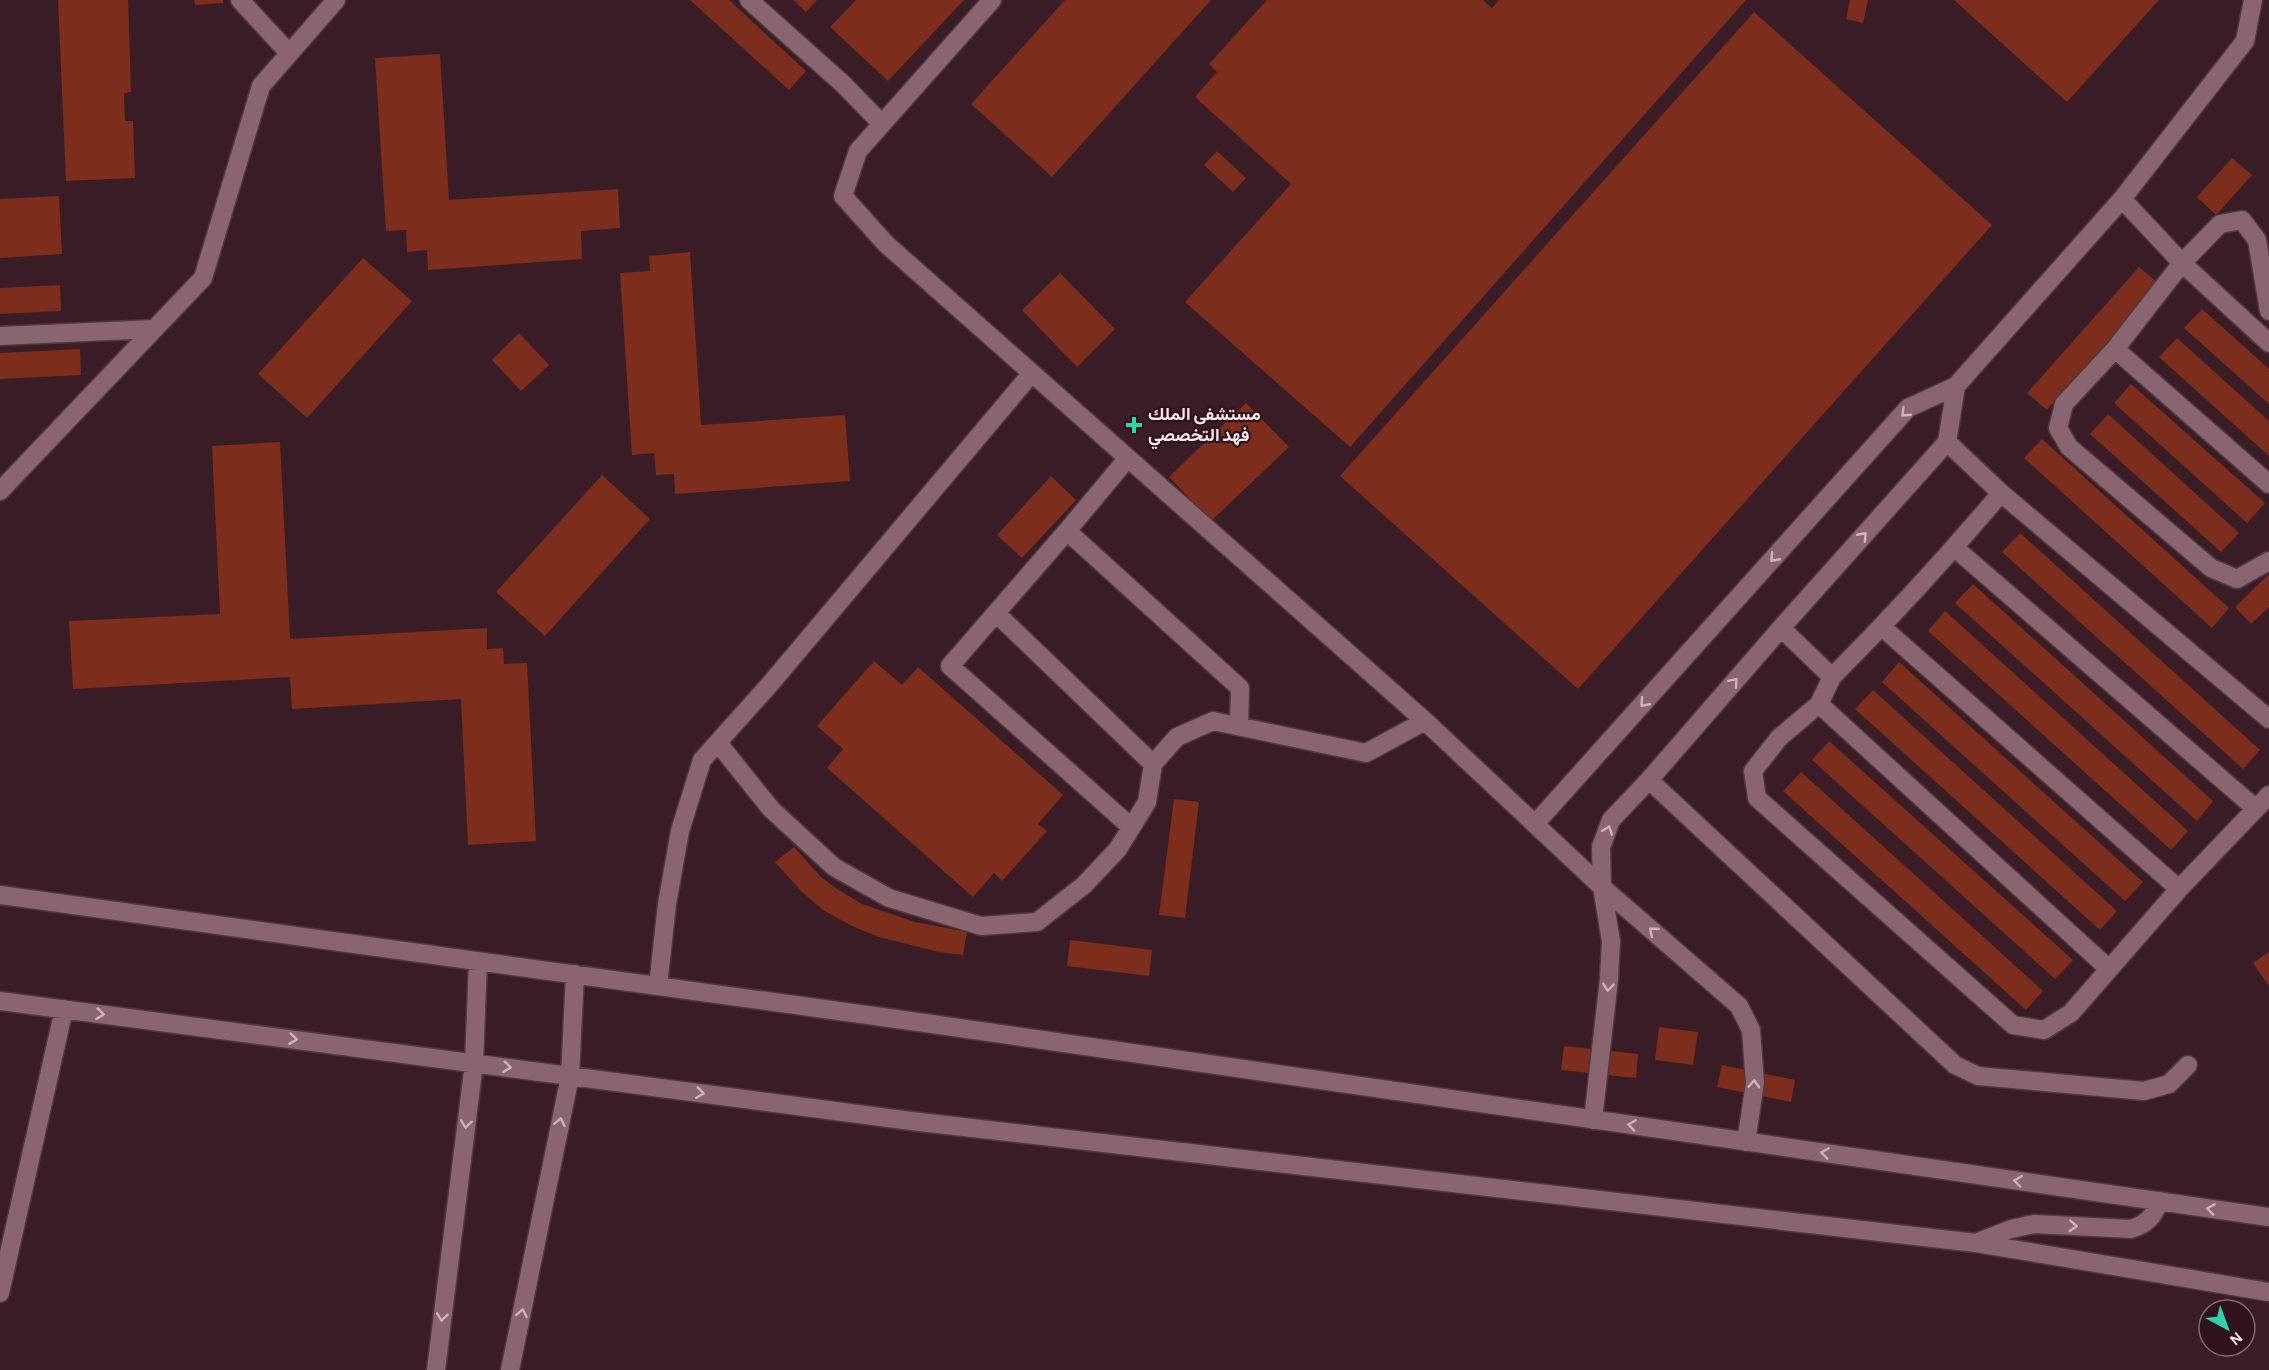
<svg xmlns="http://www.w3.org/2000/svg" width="2269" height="1370" viewBox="0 0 2269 1370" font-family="'Alegreya Sans',Vazirmatn,sans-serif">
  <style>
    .building { fill: #7c2d1b }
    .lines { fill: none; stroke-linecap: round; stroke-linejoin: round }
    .minor-casing { stroke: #503840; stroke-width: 21 }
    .minor { stroke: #88656f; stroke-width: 18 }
    .oneway { stroke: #ceb3bb }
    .poi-dot { fill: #30d4aa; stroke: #2f131c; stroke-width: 2 }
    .labels { text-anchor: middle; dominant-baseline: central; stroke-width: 4.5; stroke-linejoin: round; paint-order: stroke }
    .poi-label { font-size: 18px; font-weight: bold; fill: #fce7ed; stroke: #2f131c; text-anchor: start }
  </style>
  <rect width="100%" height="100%" fill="#3a1c26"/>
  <path class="building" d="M58 0H128L131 92 124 93 125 121H133L135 178 66 181Z
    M194 0H223V3L195 5Z
    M690 0H729L806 71 789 90Z
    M793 0H817L806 12Z
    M856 0H964L888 81 830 27Z
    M1065 0H1211L1052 177 971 104Z
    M1267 0H1483L1492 8 1499 0H1746L1350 447 1185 302 1291 184 1195 97 1217 72 1209 64Z
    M1850 0H1868L1863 23 1846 19Z
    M1954 0H2159L2067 102Z
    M1754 12 1992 225 1578 689 1340 476Z
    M440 54 449 200 618 189 620 228 581 231 582 259 428 270 427 250 407 252 406 230 386 231 375 58Z
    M1217 151 1246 178 1233 192 1204 165Z
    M2232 158 2252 175 2216 215 2197 197Z
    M59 196 62 254 0 258V199Z
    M690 252 701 425 845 415 850 481 675 494 674 474 656 475 654 453 632 455 620 273 650 271 649 256Z
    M363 258 412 301 307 418 258 374Z
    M2139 267 2159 284 2047 410 2027 393Z
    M1060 273 1115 329 1077 367 1022 310Z
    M60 285 61 311 0 314V288Z
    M2202 309 2269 369V404L2184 328Z
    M519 333 549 365 521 391 492 360Z
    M2177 338 2269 421V456L2159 357Z
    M80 349 81 375 0 379V353Z
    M2131 384 2265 503 2247 523 2114 403Z
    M1246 403 1289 447 1211 521 1169 477Z
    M2108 414 2239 533 2221 552 2090 434Z
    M2042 439 2229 608 2212 628 2024 458Z
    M280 442 290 639 487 628V649L503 648 504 664 527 663 536 841 468 845 461 699 292 709 290 677 73 689 69 621 220 614 212 446Z
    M602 475 650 519 545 636 496 592Z
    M1051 476 1076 500 1022 558 997 535Z
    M2020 533 2260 750 2243 769 2002 552Z
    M2269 574V607L2251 624 2235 607Z
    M1973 584 2213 801 2197 821 1955 603Z
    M1945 611 2188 831 2171 850 1928 631Z
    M874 661 902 685 918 667 1063 795 1038 824 1047 831 1002 881 994 873 973 897 827 768 843 749 817 726Z
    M1899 662 2143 882 2125 901 1882 682Z
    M1873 690 2117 911 2100 930 1855 709Z
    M1829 741 2073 960 2055 979 1812 760Z
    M1801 772 2043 991 2026 1010 1783 791Z
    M1174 799 1199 802 1185 918 1159 915Z
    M794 847 821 877 837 889 862 904 915 922 967 932 963 955 939 952 879 937 852 926 823 910 802 892 775 862Z
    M1070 940 1152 950 1149 976 1067 966Z
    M2269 952V986L2253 963Z
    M1659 1027 1698 1032 1693 1065 1655 1060Z
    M1564 1046 1638 1054 1636 1078 1561 1070Z
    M1722 1065 1795 1080 1791 1102 1717 1087Z"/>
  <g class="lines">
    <defs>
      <path id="minor" d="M240 0 289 53
        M749 0 843 84 882 124
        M992 0 858 151 843 196 886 244 1425 721 1602 887 1739 1006 1751 1030 1755 1083 1746 1142
        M2122 199 2182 263 2269 343
        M2269 311 2257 240 2242 220 2220 224 2182 263 2115 349 2064 404 2058 428 2069 447 2211 568 2237 579 2269 561
        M0 336 154 329
        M2115 349 2269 484
        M1947 442 2001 493 2269 719
        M1127 459 1067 531 1240 688 1239 726
        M0 491 203 278 261 86 336 0
        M1067 531 950 666 1131 827
        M1955 548 2255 808
        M996 613 1153 764
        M1882 627 2179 889
        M1781 628 1832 677 1819 704 1779 738 1753 771 1757 798 2013 1025 2044 1030 2071 1013 2179 889 2269 795
        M1832 677C1891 618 1947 557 2001 493
        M1819 704 2109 969
        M718 743 771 809 834 867 889 898 981 926 1037 922 1084 885 1118 849 1147 802 1153 764 1177 737 1213 721 1366 753 1425 721
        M1649 780 1955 1065 1978 1076 2144 1091 2169 1084 2188 1065
        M1535 824 1908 408 1956 386 2122 199 2245 41 2253 0
        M0 895 925 1023 2269 1217
        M658 986 667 904 680 831 702 760 771 683 1031 374
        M0 1001 911 1121 1976 1243 2269 1292
        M1593 1120 1609 979 1611 941 1602 887 1601 847 1611 820 1649 780 1781 628 1947 442 1956 386
        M1978 1242 2011 1229 2034 1224 2131 1229C2147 1224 2153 1217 2160 1201
        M0 1293 64 1009
        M436 1370 474 1063 478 961
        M510 1370 570 1076 575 974"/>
    </defs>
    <use href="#minor" class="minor-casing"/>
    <use href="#minor" class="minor"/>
  </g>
  <defs><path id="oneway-chevron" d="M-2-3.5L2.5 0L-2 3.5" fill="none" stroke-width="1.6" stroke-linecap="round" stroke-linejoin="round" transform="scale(1.5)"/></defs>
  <g class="oneway">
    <use href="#oneway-chevron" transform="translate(1905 413) rotate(137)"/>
    <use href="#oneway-chevron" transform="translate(1863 536) rotate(-48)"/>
    <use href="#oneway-chevron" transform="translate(1774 558) rotate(132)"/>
    <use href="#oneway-chevron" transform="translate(1734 682) rotate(-49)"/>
    <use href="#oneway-chevron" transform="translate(1644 703) rotate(132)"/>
    <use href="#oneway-chevron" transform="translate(1608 830) rotate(-69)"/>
    <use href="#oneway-chevron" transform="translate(1653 931) rotate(-139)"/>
    <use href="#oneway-chevron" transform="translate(1608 987) rotate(96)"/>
    <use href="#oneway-chevron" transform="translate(100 1014) rotate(7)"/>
    <use href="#oneway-chevron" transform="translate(293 1039) rotate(7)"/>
    <use href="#oneway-chevron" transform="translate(507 1067) rotate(7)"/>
    <use href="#oneway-chevron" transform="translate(1754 1084) rotate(-87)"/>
    <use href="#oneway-chevron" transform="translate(700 1093) rotate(8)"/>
    <use href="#oneway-chevron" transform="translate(560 1122) rotate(-79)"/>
    <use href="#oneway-chevron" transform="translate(466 1124) rotate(97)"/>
    <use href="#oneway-chevron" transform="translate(1632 1125) rotate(-172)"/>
    <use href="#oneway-chevron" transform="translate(1825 1153) rotate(-172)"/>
    <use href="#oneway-chevron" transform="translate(2018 1181) rotate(-172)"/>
    <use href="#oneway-chevron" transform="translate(2211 1209) rotate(-172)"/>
    <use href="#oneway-chevron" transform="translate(2073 1226) rotate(4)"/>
    <use href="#oneway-chevron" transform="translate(522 1313) rotate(-79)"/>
    <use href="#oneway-chevron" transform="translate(442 1317) rotate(97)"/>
  </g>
  <path class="poi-dot" d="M1131 416h6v6h6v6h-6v6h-6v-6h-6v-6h6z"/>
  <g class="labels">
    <g class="poi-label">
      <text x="1148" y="415">مستشفى الملك<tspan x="1148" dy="21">فهد التخصصي</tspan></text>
    </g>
  </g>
  <g transform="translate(2227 1328) rotate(139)"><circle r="28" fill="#2f131c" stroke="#816870" stroke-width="1.5"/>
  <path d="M0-4.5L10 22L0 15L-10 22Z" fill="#30d4aa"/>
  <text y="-9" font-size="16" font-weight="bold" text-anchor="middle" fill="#fce7ed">N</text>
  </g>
</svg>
